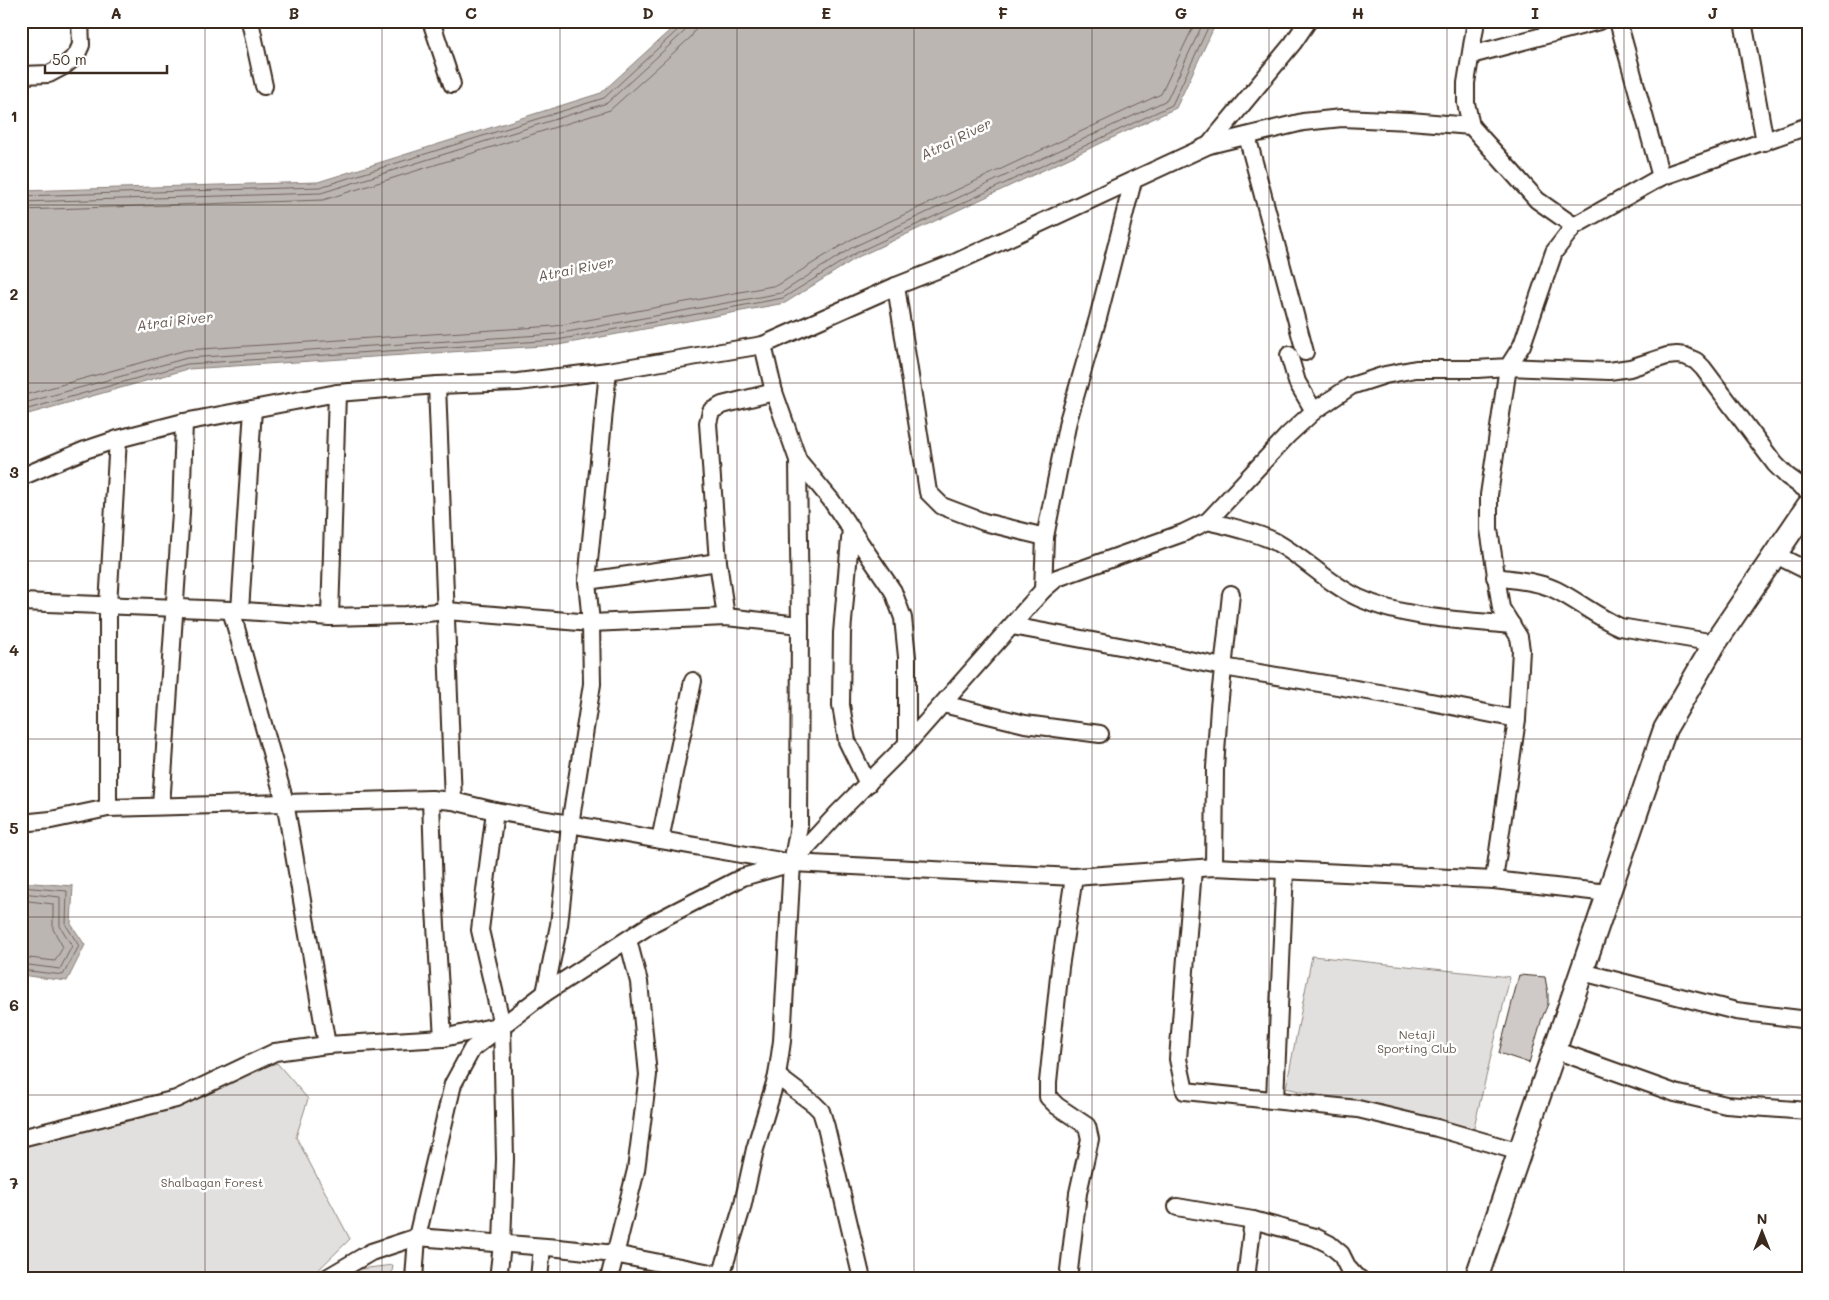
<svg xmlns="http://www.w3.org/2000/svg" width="1829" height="1300" viewBox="0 0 1829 1300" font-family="Mali,sans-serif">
<rect width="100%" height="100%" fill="#fff"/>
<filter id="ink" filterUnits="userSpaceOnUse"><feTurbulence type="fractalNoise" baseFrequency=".02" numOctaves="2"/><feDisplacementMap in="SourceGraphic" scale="10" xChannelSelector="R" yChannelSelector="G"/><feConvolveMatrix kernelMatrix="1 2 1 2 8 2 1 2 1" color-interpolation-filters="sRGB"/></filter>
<g filter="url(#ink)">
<!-- green -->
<g fill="#e2e0de" stroke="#8e857e">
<path d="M 1312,956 L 1510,977 L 1473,1131 L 1286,1088 Z"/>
<path d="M 277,1063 L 308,1099 L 296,1137 L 350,1239 L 309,1279 L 21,1279 L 21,1145 Z"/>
<path d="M 393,1265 L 391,1279 L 342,1279 L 351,1270 Z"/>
</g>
<!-- water -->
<g fill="#bcb6b3" stroke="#887e77">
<path d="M 680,21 L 1217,21 L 1176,108 L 858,257 L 785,303 L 558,345 L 188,369 L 21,416 L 21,191 L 318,182 L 601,93 Z"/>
<path d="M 21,882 L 73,886 L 71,924 L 85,945 L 67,981 L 21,975 Z"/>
</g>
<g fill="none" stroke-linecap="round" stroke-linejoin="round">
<!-- shore -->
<g stroke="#6f625a" stroke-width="1">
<path d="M 21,196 L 320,187 L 604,98 L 681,27 L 683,21"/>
<path d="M 21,202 L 321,193 L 607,103 L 685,31 L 689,21"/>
<path d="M 21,210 L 323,200 L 610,110 L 691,37 L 695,30 L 697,21"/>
<path d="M 21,396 L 186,350 L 555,326 L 778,285 L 850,240 L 1161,94 L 1196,21"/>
<path d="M 21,404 L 187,358 L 556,334 L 781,293 L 853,247 L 1167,100 L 1204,21"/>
<path d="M 21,411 L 187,364 L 557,340 L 783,298 L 856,253 L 1172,105 L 1211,21"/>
<path d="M 21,887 L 67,891 L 66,925 L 79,946 L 63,975 L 21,970"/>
<path d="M 21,893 L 60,897 L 60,926 L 72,946 L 60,969 L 21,964"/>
<path d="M 21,900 L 53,904 L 53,929 L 63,947 L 55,961 L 21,957"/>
</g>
</g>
<!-- building -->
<path fill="#cfcac7" stroke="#3b2a1e" d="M 1519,975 L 1545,977 L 1548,994 L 1548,1004 L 1542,1018 L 1529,1063 L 1499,1053 Z"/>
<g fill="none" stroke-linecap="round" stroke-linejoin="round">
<defs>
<g id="street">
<path d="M 250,21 L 264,86"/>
<path d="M 431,21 L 452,84"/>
<path d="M 1476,21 L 1466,83 L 1466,103 L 1471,126 L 1537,200 L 1574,226"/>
<path d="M 1618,21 L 1661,177"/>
<path d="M 1743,21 L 1765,142"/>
<path d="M 1471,55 L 1599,21"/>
<path d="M 21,75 L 49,74 L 64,66 L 76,56 L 81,45 L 80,21"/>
<path d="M 1247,136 L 1305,352"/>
<path d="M 1209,145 L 1303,122 L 1342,118 L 1410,121 L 1471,126"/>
<path d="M 896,286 L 928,492 L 942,506 L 984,522 L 1045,537"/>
<path d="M 763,345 L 774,392 L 798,460 L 831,500 L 893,591 L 903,618 L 907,657 L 907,744"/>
<path d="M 1289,355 L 1297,382 L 1314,411"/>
<path d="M 437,385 L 453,801"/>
<path d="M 21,477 L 85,450 L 118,439 L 184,422 L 337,393 L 437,385 L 518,382 L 608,371 L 763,345 L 896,286 L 952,264 L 1209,145 L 1293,43 L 1308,21"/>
<path d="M 1208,521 C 1230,527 1253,531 1274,541 C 1304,557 1328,584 1359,598 C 1405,619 1462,620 1512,625"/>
<path d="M 851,528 L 842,633 L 841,705 L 847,741 L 868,784"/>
<path d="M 1774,554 L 1808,571"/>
<path d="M 1495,577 C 1515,580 1538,581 1556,590 C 1578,601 1597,617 1620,627 L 1715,643"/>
<path d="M 587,581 L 718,562"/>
<path d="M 1043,590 L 1045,537 L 1068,421 L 1098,318 L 1133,181"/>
<path d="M 21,602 L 231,610 L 330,617 L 406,615 L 447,611 L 591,623 L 726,617 L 800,625"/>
<path d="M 231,610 L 285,802 L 327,1045"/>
<path d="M 240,611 L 253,409"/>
<path d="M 330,617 L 337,393"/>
<path d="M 726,617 L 718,562 L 708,423 L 711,411 L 722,405 L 774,392"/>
<path d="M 1012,626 L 1141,650 L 1223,667 L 1416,699 L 1517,719"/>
<path d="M 943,704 L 1025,724 L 1100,734"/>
<path d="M 431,799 L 434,893 L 443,1038"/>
<path d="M 161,806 L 181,513 L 184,422"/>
<path d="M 108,808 L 108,605 L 118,439"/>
<path d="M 495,811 L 480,930 L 502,1025 L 505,1159 L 502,1244 L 498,1279"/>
<path d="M 21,823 L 51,820 L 108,808 L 431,799 L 453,801 L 495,811 L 792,863 L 1074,877 L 1214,867 L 1494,880 L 1608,893"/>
<path d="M 660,840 L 693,681"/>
<path d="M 1214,867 L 1215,768 L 1219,707 L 1231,594"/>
<path d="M 1193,869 L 1178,1059 L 1185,1091 L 1358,1109 L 1437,1128 L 1520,1152"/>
<path d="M 1494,880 L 1517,719 L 1521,650 L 1519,637 L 1501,608 L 1489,529 L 1489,495 L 1508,367 L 1609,371 L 1630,368 L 1667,356 L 1677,355 L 1685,356 L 1696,361 L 1703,368 L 1775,464 L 1787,476 L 1808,491"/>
<path d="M 1582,972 L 1736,1011 L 1808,1020"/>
<path d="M 545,993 L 559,925 L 570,825 L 592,684 L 591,623 L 587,581 L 608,371"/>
<path d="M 1555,1050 L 1675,1093 L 1726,1105 L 1808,1111"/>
<path d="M 777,1076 L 814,1104 L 821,1111 L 826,1127 L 862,1279"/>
<path d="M 1275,1100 L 1285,870"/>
<path d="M 21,1138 L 176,1099 L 275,1052 L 327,1045 L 443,1038 L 497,1026"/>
<path d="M 1177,1207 L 1253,1220 L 1315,1237 L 1329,1244 L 1341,1254 L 1348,1268 L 1356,1277 L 1360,1279"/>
<path d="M 325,1279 L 371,1252 L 417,1237 L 559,1248 L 614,1254 L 721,1275"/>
<path d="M 414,1279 L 417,1237 L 453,1084 L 472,1049 L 545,993 L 653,923 L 743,877 L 792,863 L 838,813 L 907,744 L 1043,590 L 1057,578 L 1183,533 L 1208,521 L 1288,435 L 1314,411 L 1351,386 L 1385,375 L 1416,369 L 1477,369 L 1508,367 L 1522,345 L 1554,252 L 1574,226 L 1661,177 L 1808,126"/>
<path d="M 539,1279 L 542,1247"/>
<path d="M 609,1279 L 636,1170 L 648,1075 L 639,982 L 628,940"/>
<path d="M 720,1279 L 742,1208 L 755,1149 L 777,1076 L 782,1041 L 792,863 L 799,826 L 800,625 L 798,460"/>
<path d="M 1068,1279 L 1078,1193 L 1090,1139 L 1087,1126 L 1057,1106 L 1048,1097 L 1048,1082 L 1060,967 L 1074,877"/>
<path d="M 1246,1279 L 1253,1220"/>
</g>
<path id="secondary" d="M 1476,1279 L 1665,729 L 1715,643 L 1808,506"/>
</defs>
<!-- street casing -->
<use href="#street" stroke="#3b2a1e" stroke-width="20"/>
<!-- secondary casing -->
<use href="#secondary" stroke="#3b2a1e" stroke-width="26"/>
<!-- street -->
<use href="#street" stroke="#fff" stroke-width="16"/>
<!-- secondary -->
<use href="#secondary" stroke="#fff" stroke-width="22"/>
</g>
</g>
<!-- grid -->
<path fill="none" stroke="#3b2a1e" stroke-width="1" stroke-opacity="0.55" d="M 205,21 L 205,1279M 382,21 L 382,1279M 560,21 L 560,1279M 737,21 L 737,1279M 914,21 L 914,1279M 1092,21 L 1092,1279M 1269,21 L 1269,1279M 1447,21 L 1447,1279M 1624,21 L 1624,1279M 21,205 L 1808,205M 21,383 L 1808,383M 21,561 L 1808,561M 21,739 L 1808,739M 21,917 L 1808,917M 21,1095 L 1808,1095"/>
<g text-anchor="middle" stroke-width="5" stroke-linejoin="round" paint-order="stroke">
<!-- park labels -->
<g font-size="12" fill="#65584e" stroke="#fff">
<text x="1417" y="1039">Netaji<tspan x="1417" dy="14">Sporting Club</tspan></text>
<text x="212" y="1187">Shalbagan Forest</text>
</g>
<!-- water labels -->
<g font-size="14" font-style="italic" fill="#685b52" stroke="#fff">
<text transform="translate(956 139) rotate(-26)" y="5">Atrai River</text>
<text transform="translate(576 269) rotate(-11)" y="5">Atrai River</text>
<text transform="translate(175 321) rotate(-7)" y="5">Atrai River</text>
</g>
</g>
<!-- margin -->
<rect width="1829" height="1300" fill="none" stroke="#fff" stroke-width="55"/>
<!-- north arrow -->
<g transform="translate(1762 1232)" stroke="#ffffff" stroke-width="4" paint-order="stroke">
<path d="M0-4L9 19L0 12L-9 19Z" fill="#3b2a1e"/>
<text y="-8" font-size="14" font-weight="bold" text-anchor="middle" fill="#3b2a1e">N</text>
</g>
<!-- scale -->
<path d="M45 65v8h122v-8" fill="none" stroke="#3b2a1e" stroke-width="2.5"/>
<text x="52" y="65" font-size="15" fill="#3b2a1e" stroke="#ffffff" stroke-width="4" paint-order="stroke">50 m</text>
<rect x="28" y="28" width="1774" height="1244" fill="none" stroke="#3b2a1e" stroke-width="2"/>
<g font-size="16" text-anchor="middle" font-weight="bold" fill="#3b2a1e">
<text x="116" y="19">A</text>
<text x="294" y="19">B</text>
<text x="471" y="19">C</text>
<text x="648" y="19">D</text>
<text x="826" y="19">E</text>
<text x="1003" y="19">F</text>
<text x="1181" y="19">G</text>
<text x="1358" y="19">H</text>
<text x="1535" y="19">I</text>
<text x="1713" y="19">J</text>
<text x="14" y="122">1</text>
<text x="14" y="300">2</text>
<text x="14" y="478">3</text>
<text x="14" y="656">4</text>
<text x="14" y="834">5</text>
<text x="14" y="1011">6</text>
<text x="14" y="1189">7</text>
</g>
</svg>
